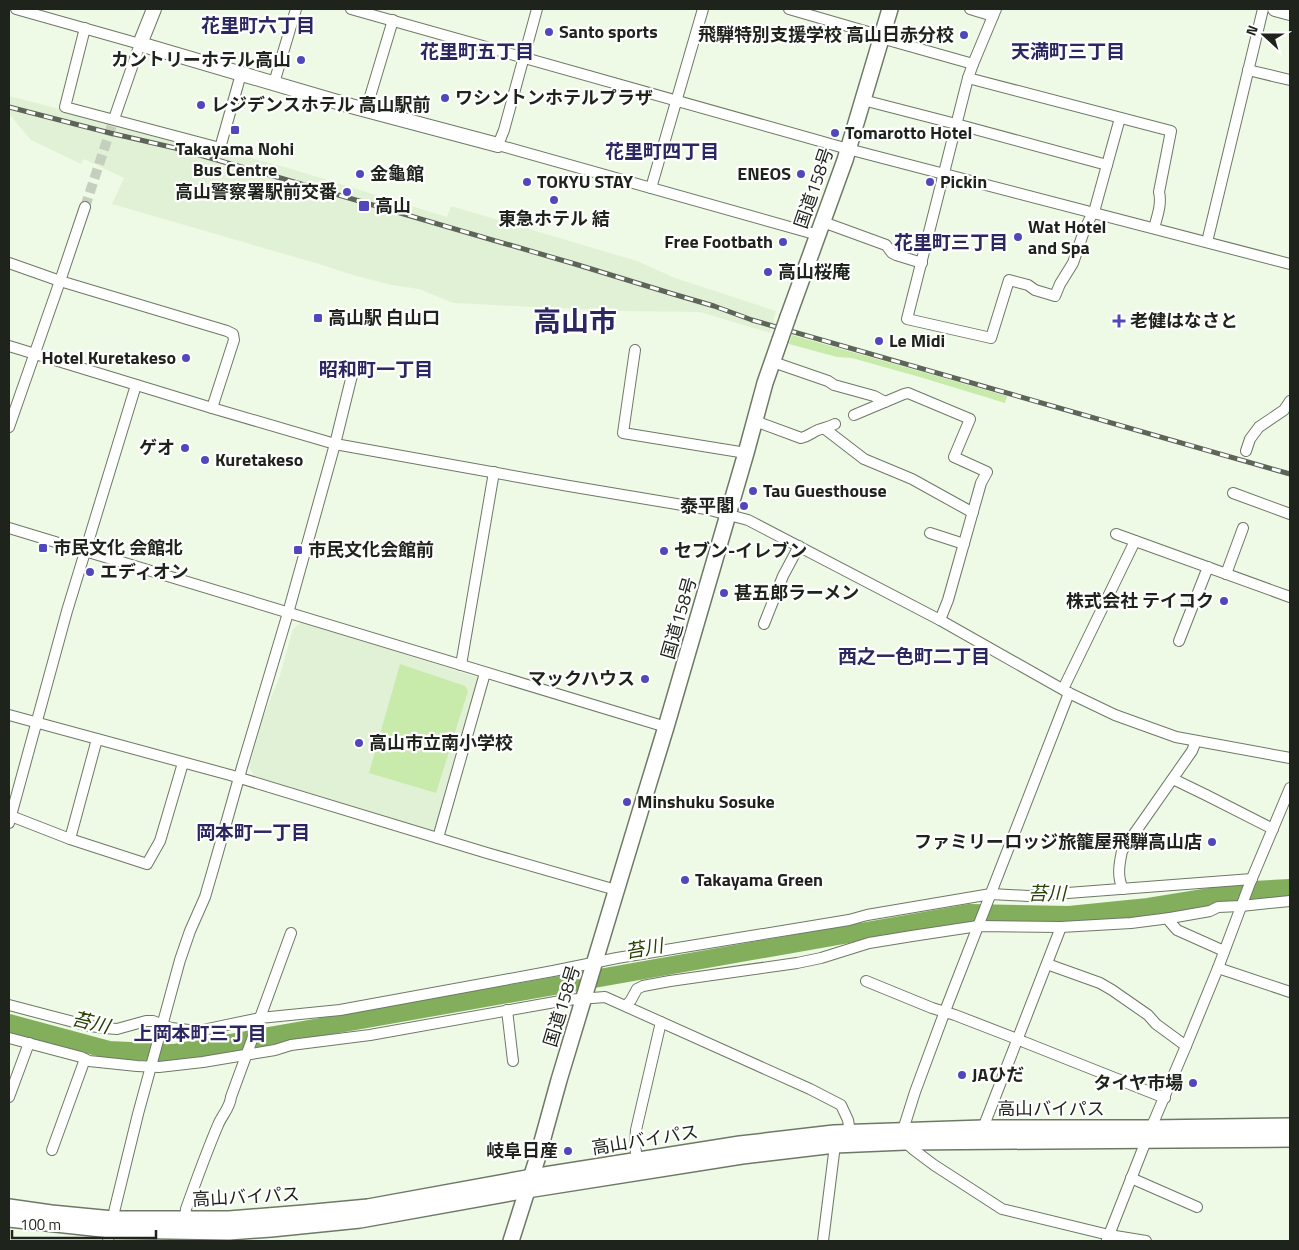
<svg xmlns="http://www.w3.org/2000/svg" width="1299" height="1250" viewBox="0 0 1299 1250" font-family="'Titillium Web','Noto Sans JP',sans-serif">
<rect width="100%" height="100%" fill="#eefae5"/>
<!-- built -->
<g fill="#e1f1d5">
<path d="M 9,96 L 285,167 L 447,217 L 451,206 L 637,261 L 675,278 L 776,311 L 770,333 L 700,312 L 619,311 L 453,303 L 419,289 L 392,285 L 356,276 L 319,264 L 112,204 L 124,178 L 84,159 L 81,164 L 31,140 L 9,114 Z"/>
<path d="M 302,622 L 479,678 L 437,829 L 433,831 L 254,776 L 249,767 L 263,718 L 280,675 L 293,629 Z"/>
</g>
<!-- green -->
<g fill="#c8ebac">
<path d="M 792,335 L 1007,396 L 1005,403 L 923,378 L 852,358 L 837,357 L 789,344 Z"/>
<path d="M 400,664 L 465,686 L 468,691 L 436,793 L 369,773 Z"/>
</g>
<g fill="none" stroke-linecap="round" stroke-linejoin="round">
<!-- river -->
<path stroke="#83af5c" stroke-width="18" d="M 9,1023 L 109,1050 L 173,1053 L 940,918 L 970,913 L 1069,915 L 1148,907 L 1253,890 L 1290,888"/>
<!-- minor-tunnel -->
<path stroke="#c4cfbd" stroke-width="10" stroke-dasharray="10 5" stroke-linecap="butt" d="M 85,207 L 115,116"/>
<defs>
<g id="minor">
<path d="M 16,9 L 140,44 L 115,116"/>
<path d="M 351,9 L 848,149 L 1290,264"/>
<path d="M 537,9 L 504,130 L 498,145 L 818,235"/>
<path d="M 789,9 L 882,36"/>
<path d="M 970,9 L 993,16"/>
<path d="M 996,9 L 973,64 L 968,78 L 907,319 L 991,338 L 1009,280 L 1028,285 L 1035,290 L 1055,296 L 1060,284 L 1073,263 L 1084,231 L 1093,212"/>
<path d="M 85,28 L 65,107 L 220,148 L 241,74"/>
<path d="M 881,38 L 973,64"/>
<path d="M 1248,70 L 1290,80"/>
<path d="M 968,78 L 1171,131 L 1159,192 C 1162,204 1157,217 1154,228"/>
<path d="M 274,83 L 296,9"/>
<path d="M 863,100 L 956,124 L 1107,165"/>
<path d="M 366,110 L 393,20"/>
<path d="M 651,188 L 703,9"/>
<path d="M 1094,212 L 1120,118"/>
<path d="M 823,222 L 886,245 L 892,253 L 896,255 L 922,263"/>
<path d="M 1207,242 L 1263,9"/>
<path d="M 9,263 L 60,281 L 227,331 L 233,334 L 234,340 L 212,408"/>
<path d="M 9,346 L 212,408 L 335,444 L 569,486 L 706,509 L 748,520 L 940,620 L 1069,693 L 1115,715 L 1176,737 L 1290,758"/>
<path d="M 635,350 L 623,433 L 746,453"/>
<path d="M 773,362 L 828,381 L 834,385 L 874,396 L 885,402"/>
<path d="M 854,415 L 904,394 L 908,393 L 970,419 L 954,457 L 987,472 L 981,483 L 948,600 L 940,620"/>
<path d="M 755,421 L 801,438 C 809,436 811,433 818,430 C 823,428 829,427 835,424"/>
<path d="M 9,427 L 60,281 L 85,207"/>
<path d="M 825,429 L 864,459 L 912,479 L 968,510 L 973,512"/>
<path d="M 1246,451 L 1250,439 L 1259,427 L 1284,410 L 1290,401"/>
<path d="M 1233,493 L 1290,514"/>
<path d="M 9,528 L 666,727"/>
<path d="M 930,533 L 964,544"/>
<path d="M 1116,534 L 1290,597"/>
<path d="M 1226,574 L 1243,528"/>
<path d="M 764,624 L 783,576 L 799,546"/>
<path d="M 1179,641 L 1208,567"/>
<path d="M 461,665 L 494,472"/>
<path d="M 1063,689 L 1135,541"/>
<path d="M 1069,693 L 945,1011 L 915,1092 L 903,1130 L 905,1142 L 914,1150 L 934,1165 L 1002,1209 L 1109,1235 L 1146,1241"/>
<path d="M 9,715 L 230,775 L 487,853 L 616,890"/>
<path d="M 1173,779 L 1206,795 L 1273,829"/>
<path d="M 9,814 L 16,818 L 70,839 L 147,864 L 160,841 L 183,763"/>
<path d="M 9,823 L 67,611 L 136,385"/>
<path d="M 438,838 L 485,673"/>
<path d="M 70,839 L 97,739"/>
<path d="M 1123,889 C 1117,877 1119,865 1122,851 L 1192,751 L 1196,741"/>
<path d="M 1170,918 L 1170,922 L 1177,930 L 1224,951"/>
<path d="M 1047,964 L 1100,983 L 1112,990 L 1148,1015 L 1156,1024 L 1186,1046"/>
<path d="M 1218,968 L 1290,992"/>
<path d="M 866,981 L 932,1008 L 955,1015 L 1017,1039 L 1024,1042 L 1165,1098"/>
<path d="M 9,1005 L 85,1025 L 104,1028 L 117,1029 L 146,1021 L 153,1021 L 171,1028 L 198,1031 L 260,1018 L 340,1010 L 553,971 L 617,958 L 849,920 L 867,915 L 991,894 L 1028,896 L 1252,879"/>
<path d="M 626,1006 L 631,1000 L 637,989 L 643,986 L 670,981 L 797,963 L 821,958 L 869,943 L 912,936 L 978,926 L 1061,927 L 1131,923 L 1170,918 L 1210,911 L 1218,907 L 1241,906 L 1290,901"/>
<path d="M 507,1010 L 513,1061"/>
<path d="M 9,1038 L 81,1057 L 89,1061 L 137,1066 L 159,1067 L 203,1062 L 275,1050 L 291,1045 L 370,1035 L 566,1000 L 605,997 L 810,1089 L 841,1105 L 848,1120 L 850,1132"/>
<path d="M 9,1097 L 29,1043"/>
<path d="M 983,1128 L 1061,927"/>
<path d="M 52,1150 L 85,1059"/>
<path d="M 637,1160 L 635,1145 L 636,1130 L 661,1022"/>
<path d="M 1131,1178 L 1197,1207"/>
<path d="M 185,1219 L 186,1209 C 196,1181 206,1153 218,1125 C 222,1115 230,1108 231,1097 L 291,933"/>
<path d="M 1107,1240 L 1151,1128 L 1186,1046 L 1218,968 L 1250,883 L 1290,788"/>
<path d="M 108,1241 L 115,1208 L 138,1114 L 180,960 L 190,931 L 205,897 L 214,866 L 242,767 L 288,613 L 335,444 L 354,367"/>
<path d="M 823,1241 L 835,1145"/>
</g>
<g id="major">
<path d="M 154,9 L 140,44 L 351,106 L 498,145"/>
<path d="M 1275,9 L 1290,13"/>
</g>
<g id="highway">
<path d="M 788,317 L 845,160 L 890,9"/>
<path d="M 9,1207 L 51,1213 L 113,1219 L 229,1219 L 304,1213 L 368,1207 L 532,1177 L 740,1144 L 834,1133 L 983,1128 L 1151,1128 L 1290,1126"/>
<path d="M 9,1219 L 111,1230 L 229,1232 L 271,1229 L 360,1220 L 527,1190 L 742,1156 L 835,1145 L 905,1142 L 1290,1139"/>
<path d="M 511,1241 L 538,1156 L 559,1080 L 640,812 L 666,727 L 746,453 L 765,383 L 780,340"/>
</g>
</defs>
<!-- minor casing -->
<use href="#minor" stroke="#6e7866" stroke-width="12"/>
<!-- major casing -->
<use href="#major" stroke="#6e7866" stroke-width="16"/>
<!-- highway casing -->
<use href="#highway" stroke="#6e7866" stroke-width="18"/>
<!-- minor -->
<use href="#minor" stroke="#fff" stroke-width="10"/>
<!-- major -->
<use href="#major" stroke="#fff" stroke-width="14"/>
<!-- highway -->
<use href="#highway" stroke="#fff" stroke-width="15"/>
<defs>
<path id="rail" d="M 9,107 L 110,133 L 175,148 L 277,177 L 575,264 L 673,294 L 714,306 L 752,320 L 1290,474"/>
</defs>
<!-- rail casing -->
<use href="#rail" stroke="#5d6458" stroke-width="5"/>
<!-- rail -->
<use href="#rail" stroke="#fff" stroke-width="3" stroke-dasharray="9" stroke-linecap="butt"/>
<defs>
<path id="highway-bridge" d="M 780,340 L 788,317"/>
</defs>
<!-- highway-bridge casing -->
<use href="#highway-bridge" stroke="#6e7866" stroke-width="18" stroke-linecap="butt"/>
<!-- highway-bridge -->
<use href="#highway-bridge" stroke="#fff" stroke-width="15"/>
</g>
<!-- markers -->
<g fill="#5246bd" stroke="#fff" stroke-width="2">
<circle cx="549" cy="32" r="5"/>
<circle cx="964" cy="35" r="5"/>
<circle cx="301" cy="60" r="5"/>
<circle cx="445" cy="98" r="5"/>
<circle cx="201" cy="105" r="5"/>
<rect x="230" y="125" width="10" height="10" rx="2.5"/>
<circle cx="835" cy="133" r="5"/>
<circle cx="360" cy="174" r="5"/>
<circle cx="801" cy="174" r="5"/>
<circle cx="527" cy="182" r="5"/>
<circle cx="930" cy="182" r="5"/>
<circle cx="347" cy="192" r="5"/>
<circle cx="554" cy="200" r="5"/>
<rect x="358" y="200" width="12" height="12" rx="2.5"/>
<circle cx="1018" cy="237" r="5"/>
<circle cx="783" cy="242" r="5"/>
<circle cx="768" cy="272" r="5"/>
<rect x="313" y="313" width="10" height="10" rx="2.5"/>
<path d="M1116.5 313.5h5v5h5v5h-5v5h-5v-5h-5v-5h5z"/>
<circle cx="879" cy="341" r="5"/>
<circle cx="186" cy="358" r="5"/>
<circle cx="185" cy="448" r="5"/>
<circle cx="205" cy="460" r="5"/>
<circle cx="753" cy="491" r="5"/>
<circle cx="744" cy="506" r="5"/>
<rect x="38" y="543" width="10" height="10" rx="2.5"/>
<rect x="293" y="545" width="10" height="10" rx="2.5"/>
<circle cx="664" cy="551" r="5"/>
<circle cx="90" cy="572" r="5"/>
<circle cx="724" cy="593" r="5"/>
<circle cx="1224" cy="601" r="5"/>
<circle cx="645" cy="679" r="5"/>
<circle cx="359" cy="743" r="5"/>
<circle cx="627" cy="802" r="5"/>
<circle cx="1212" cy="842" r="5"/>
<circle cx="685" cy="880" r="5"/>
<circle cx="962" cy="1075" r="5"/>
<circle cx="1193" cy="1083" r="5"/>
<circle cx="568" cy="1151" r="5"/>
</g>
<g text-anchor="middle" stroke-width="4.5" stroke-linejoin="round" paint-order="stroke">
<!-- poi labels -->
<g font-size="18" font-weight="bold" fill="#1e231b" stroke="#fff" text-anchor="start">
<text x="559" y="38">Santo sports</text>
<text x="954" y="41" text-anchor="end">飛騨特別支援学校 高山日赤分校</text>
<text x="291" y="66" text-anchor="end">カントリーホテル高山</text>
<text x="455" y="104">ワシントンホテルプラザ</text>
<text x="211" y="111">レジデンスホテル 高山駅前</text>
<text x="845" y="139">Tomarotto Hotel</text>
<text x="235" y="155" text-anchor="middle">Takayama Nohi<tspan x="235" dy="21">Bus Centre</tspan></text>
<text x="370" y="180">金龜館</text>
<text x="791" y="180" text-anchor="end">ENEOS</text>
<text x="537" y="188">TOKYU STAY</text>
<text x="940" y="188">Pickin</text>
<text x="337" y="198" text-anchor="end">高山警察署駅前交番</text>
<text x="375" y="212">高山</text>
<text x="554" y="225" text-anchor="middle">東急ホテル 結</text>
<text x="1028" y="233">Wat Hotel<tspan x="1028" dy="21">and Spa</tspan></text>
<text x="773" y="248" text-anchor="end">Free Footbath</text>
<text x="778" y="278">高山桜庵</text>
<text x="328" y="324">高山駅 白山口</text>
<text x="1130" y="327">老健はなさと</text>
<text x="889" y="347">Le Midi</text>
<text x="176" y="364" text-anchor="end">Hotel Kuretakeso</text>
<text x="175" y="454" text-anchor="end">ゲオ</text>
<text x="215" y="466">Kuretakeso</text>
<text x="763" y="497">Tau Guesthouse</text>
<text x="734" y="512" text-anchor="end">泰平閣</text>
<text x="53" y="554">市民文化 会館北</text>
<text x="308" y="556">市民文化会館前</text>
<text x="674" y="557">セブン-イレブン</text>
<text x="100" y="578">エディオン</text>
<text x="734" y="599">甚五郎ラーメン</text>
<text x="1214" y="607" text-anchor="end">株式会社 テイコク</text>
<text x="635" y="685" text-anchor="end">マックハウス</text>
<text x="369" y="749">高山市立南小学校</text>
<text x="637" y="808">Minshuku Sosuke</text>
<text x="1202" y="848" text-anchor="end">ファミリーロッジ旅籠屋飛騨高山店</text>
<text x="695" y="886">Takayama Green</text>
<text x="972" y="1081">JAひだ</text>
<text x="1183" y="1089" text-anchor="end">タイヤ市場</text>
<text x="558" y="1157" text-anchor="end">岐阜日産</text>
</g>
<!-- street labels -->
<g font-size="18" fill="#1e231b" stroke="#fff">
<text transform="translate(814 188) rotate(-71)" y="6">国道158号</text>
<text transform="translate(679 618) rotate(-74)" y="6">国道158号</text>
<text transform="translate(562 1006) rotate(-73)" y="6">国道158号</text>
<text x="1051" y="1115">高山バイパス</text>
<text transform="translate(645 1140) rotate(-9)" y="6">高山バイパス</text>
<text transform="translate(246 1197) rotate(-3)" y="6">高山バイパス</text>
</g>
<!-- neighbourhood labels -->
<g font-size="19" font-weight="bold" fill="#2b2761" stroke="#fff">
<text x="258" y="32">花里町六丁目</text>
<text x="477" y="58">花里町五丁目</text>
<text x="1068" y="58">天満町三丁目</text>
<text x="662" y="158">花里町四丁目</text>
<text x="951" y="249">花里町三丁目</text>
<text x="376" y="376">昭和町一丁目</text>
<text x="914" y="663">西之一色町二丁目</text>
<text x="253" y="839">岡本町一丁目</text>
<text x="200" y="1040">上岡本町三丁目</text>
</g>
<!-- water labels -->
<g font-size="19" font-style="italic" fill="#274204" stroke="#fff">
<text x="1047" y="900">苔川</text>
<text transform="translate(644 948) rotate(-10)" y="7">苔川</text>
<text transform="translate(91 1022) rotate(14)" y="7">苔川</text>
</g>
<!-- town labels -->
<g font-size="28" font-weight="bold" fill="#2b2761" stroke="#fff">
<text x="575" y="331">高山市</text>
</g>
</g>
<!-- border -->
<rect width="1299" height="1250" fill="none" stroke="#1e231b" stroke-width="20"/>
<!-- north arrow -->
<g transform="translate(1264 35) rotate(291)" stroke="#ffffff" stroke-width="4" paint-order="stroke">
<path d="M0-4L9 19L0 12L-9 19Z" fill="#1e231b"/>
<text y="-8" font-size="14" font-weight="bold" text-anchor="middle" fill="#1e231b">N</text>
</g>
<!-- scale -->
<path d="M12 1230v8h144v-8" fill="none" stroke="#1e231b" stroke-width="2.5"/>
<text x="20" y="1230" font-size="15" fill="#1e231b" stroke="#ffffff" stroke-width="4" paint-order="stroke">100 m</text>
</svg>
